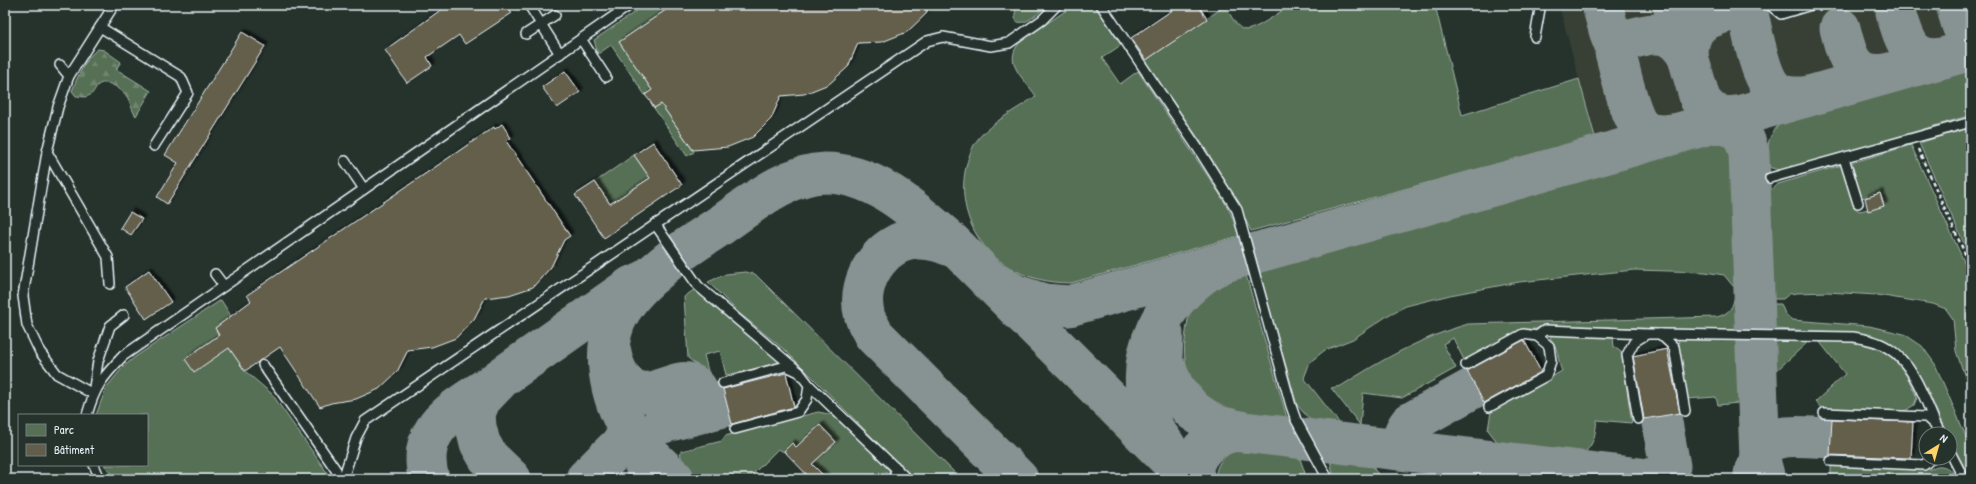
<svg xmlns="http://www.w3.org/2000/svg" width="1976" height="484" viewBox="0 0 1976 484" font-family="'Patrick Hand',sans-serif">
<defs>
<pattern id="forest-firs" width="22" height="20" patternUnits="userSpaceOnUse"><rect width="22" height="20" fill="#577055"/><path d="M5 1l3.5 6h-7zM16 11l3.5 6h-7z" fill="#6f856e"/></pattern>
<filter id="shadow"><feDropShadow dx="3.5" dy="-3.5" stdDeviation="1" flood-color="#0009"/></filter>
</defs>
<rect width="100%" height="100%" fill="#26332d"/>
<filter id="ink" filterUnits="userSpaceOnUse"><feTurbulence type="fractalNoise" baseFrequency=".025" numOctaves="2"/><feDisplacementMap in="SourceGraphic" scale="8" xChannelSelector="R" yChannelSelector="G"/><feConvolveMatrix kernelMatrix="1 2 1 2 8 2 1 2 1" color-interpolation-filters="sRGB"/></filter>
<g filter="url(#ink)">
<!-- built -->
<path fill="#384036" d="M 1559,5 L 1971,5 L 1971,30 L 1595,137 Z"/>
<!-- green -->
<g fill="#577055" stroke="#a0b0a6">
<path d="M 645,5 L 673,5 L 619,42 L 652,90 L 645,95 L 611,45 L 598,54 L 594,40 Z"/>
<path d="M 1017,5 L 1046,5 C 1036,19 1007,36 1017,5 Z"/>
<path d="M 1074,5 L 1095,5 L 1121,45 L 1102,58 L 1120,84 L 1138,71 L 1223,199 L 1231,214 L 1239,236 L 1071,283 C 1049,283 1026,278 1007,266 C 966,240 952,188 974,145 C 985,125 1018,109 1036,96 C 1024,78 1002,63 1020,42 Z"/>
<path d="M 1283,5 L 1435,5 L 1462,115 L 1579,79 L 1595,137 L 1251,231 L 1232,192 L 1205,148 L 1145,61 L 1225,6 C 1229,12 1235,25 1242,29 C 1251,34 1276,14 1285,9 Z"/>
<path d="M 1971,69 L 1971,115 L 1783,171 L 1768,167 C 1768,144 1765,138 1783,121 Z"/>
<path d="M 661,104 L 694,152 L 687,156 L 654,108 Z"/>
<path d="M 1971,127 L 1971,259 L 1919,143 Z"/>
<path d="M 1714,142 L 1727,146 L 1733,154 L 1737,285 L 1733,286 L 1724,275 L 1705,272 L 1634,270 L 1519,282 L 1450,295 L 1406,306 L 1390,314 L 1353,339 L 1325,350 L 1310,362 L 1304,378 L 1341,425 L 1311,421 L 1297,405 L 1259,271 Z"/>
<path d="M 1911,145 L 1971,277 L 1971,394 L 1956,351 L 1953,319 L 1946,309 L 1933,304 L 1877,295 L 1827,292 L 1797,293 L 1789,294 L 1783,299 L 1772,299 L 1769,191 L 1778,184 L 1842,165 L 1854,207 L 1859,211 L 1884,206 L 1880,194 L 1861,198 L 1851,163 Z"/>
<path d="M 634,155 L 650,178 L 610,204 L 595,182 Z"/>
<path d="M 745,272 L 755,274 L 961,479 L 914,479 L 786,351 L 739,313 L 708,282 L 726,274 Z"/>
<path d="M 1246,275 L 1287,418 C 1247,414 1190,411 1185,359 C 1183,344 1187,327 1189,313 C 1202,294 1225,282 1246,275 Z"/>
<path d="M 695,289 L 782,363 L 726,375 L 720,351 L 704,355 L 709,375 L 688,358 L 684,297 Z"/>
<path d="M 1738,293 L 1739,331 L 1545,325 L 1535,329 L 1520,330 L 1464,360 L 1453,338 L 1443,344 L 1456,368 L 1402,398 L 1363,393 L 1360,425 L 1331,388 L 1341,386 C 1381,360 1422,337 1468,324 L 1717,317 C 1730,313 1733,308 1735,294 Z"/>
<path d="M 221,300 L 231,316 L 215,328 L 245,371 L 272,394 L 326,471 L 329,479 L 117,479 L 104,465 L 147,465 L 147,415 L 96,415 L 106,388 L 123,367 L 135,357 Z"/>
<path d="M 1772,304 L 1781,304 L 1785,314 L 1792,320 L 1869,326 L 1904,334 L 1922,346 L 1935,364 L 1971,448 L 1971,479 L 1950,441 L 1950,434 L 1947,434 C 1936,411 1922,373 1905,355 C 1893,343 1876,337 1859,333 L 1773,329 Z"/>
<path d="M 1552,335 L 1613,337 L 1614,347 L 1621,352 L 1632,423 L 1597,420 C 1595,433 1595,443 1585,452 L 1498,443 L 1488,430 L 1491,411 L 1562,371 C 1557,360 1559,347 1550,338 Z"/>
<path d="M 1678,337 L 1737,338 L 1740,340 L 1741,400 L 1738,403 L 1718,405 L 1716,397 L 1686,399 Z"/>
<path d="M 1779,340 L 1810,340 L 1775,372 L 1774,342 Z"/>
<path d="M 1819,341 C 1872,342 1896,345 1917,398 L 1914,405 L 1905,411 L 1823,409 L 1815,402 L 1845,374 Z"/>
<path d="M 818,412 L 834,415 L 890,471 L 856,479 L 827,479 L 821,473 L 815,479 L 808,479 L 804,474 L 804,471 L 836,442 L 820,425 L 788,454 L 778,449 L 748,479 L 700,479 C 693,472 678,462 681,451 L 722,441 L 725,436 Z"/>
<path d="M 1242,449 L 1299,456 L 1305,473 L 1299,479 L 1276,479 L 1271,475 L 1267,479 L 1216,479 C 1214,463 1228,451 1242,449 Z"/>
<path d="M 1330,460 L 1370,464 L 1382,479 L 1337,479 L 1333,474 Z"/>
<path d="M 1831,466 L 1931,469 C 1942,461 1952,470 1959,479 L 1831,479 Z"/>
</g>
<!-- forest -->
<path fill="url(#forest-firs)" stroke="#a0b0a6" d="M 98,49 L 104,50 L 121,62 L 116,69 L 151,91 L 136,116 C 130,108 131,99 123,92 C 117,87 106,79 98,85 C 94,89 94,94 88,96 C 84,98 80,96 76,96 L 72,91 C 77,78 86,56 98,49 Z"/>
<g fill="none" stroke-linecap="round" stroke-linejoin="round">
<!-- taxiway -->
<g stroke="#879292" stroke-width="41">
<path d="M 1602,5 L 1611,37"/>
<path d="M 1673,5 L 1700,99 C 1709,113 1719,118 1735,116"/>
<path d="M 1956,5 L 1962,25 L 1971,36"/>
<path d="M 1896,12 C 1904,38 1909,63 1942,58"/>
<path d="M 1748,14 C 1753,33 1760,81 1777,92 C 1785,98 1795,97 1804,97"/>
<path d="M 1840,28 C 1847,56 1851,78 1885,74"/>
<path d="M 1621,42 C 1650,33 1670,25 1688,57"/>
<path d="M 1615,52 C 1620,69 1629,114 1640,126 C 1648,135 1660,136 1672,134"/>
<path d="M 1688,57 C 1688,20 1707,18 1738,9"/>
<path d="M 1711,123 C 1736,123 1743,130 1749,153 L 1760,460 L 1765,479"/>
<path d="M 958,249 C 944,243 932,238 916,239 C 882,241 856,281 864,313 C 865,321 871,328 874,335 L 1018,479"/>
<path d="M 988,279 L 1016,295 L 1044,304 L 1069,306 L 1971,50"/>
<path d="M 1163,334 L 1162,360 L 1174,388 L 1192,410 L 1214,425 L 1244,432"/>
<path d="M 611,352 C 614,371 626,395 650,392 C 660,390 670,385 680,383 C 696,380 702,393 701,406 L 696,412 L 663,423 L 727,406"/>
<path d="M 1166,447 C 1162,441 1157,435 1154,429 C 1151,423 1151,415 1149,408 C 1135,350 1163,301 1210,269"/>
<path d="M 1419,452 C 1404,445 1398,438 1410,423 L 1475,387"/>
<path d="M 1754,474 C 1758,466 1760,455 1764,447 C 1774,431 1814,438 1831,438"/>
<path d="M 429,479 C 414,427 458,408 494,383"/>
<path d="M 511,479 L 488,457 L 480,443 L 476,427 L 475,413 L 481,399 L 501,378 L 632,286"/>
<path d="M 586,479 L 619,446 C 635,438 649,448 645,466"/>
<path d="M 674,479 C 663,468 651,458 642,447 C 614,414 599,363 615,322 C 623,303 641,284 657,271 C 676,253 699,240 721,225 C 752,204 786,174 825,173 C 876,173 916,212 952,243 L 1189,479"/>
<path d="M 1195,479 C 1186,459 1211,437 1228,433 C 1233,431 1239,432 1244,432 L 1649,479"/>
<path d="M 1655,479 L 1662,476 L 1670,466 L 1661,417"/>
</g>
</g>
<!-- building -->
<g fill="#635e4c" stroke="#e8f1f8" filter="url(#shadow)">
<path d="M 440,5 L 507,5 L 512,13 L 465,44 L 459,35 L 427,57 L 432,66 L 407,83 L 385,50 L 442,9 Z"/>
<path d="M 673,5 L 929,5 L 926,14 L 907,32 L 882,42 L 858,43 L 848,67 L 829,84 L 804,94 L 781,96 L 771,119 L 753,137 L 728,147 L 693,150 L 661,104 L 654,108 L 650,101 L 645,95 L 652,90 L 619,42 Z"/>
<path d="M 1180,5 L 1198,5 L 1207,19 L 1146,60 L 1131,38 Z"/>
<path d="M 242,32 L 265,46 L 167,204 L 157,197 L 178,163 L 165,155 Z"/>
<path d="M 565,71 L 580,92 L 557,108 L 542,87 Z"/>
<path d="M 502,124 L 511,138 L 506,141 L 570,236 L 564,240 L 551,267 L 533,287 L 509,295 L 485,298 L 474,319 L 456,338 L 432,347 L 408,350 L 397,372 L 379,389 L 356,399 L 331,403 L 320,407 L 280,347 L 245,371 L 229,348 L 194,372 L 185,359 L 219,335 L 215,328 L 251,301 L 247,295 L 494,127 L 495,129 Z"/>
<path d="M 653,142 L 682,185 L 604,238 L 575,195 L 595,182 L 610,204 L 650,178 L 634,155 Z"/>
<path d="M 1880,193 L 1884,206 L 1868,211 L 1865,198 Z"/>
<path d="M 130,212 L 142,219 L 131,235 L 120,228 Z"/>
<path d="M 149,270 L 171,302 L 146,319 L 125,287 Z"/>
<path d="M 1524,340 L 1541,372 L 1484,403 L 1467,371 Z"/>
<path d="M 1667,349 L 1680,413 L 1644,419 L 1633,356 Z"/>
<path d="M 786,373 L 794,407 L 732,424 L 723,389 Z"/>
<path d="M 1832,419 L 1913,422 L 1911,458 L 1830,455 Z"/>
<path d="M 820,425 L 836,442 L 812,464 L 827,479 L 811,479 L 784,451 L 792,443 L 796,447 Z"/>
</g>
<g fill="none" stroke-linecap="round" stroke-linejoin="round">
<defs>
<g id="lane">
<path d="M 529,5 L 560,54"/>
<path d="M 1101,5 L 1199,150 L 1237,210 L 1291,406 L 1296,420 L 1328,479"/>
<path d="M 1770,5 L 1781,14 L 1811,5"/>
<path d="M 100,27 L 181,77 L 188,93 L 154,146"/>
<path d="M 526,34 L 555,15"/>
<path d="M 1535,37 L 1540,9 L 1539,5"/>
<path d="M 581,39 L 606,77"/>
<path d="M 60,65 L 69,76 L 114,5"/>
<path d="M 69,76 L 58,107 L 47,152 L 23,296 L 27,325 L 40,352 L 57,374 L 93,394 L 98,361 L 110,326 L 124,315"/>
<path d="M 47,152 L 108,257 L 110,284"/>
<path d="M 1844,158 L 1858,203"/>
<path d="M 345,161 L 364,189"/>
<path d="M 1770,178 L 1971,122"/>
<path d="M 655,224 L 698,286 L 799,372"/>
<path d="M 215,274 L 224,286"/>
<path d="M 1660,334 L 1853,337 C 1865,339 1878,341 1888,348 C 1914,364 1925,400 1937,427"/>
<path d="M 1537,336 L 1545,330 L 1646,334"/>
<path d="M 263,365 L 336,470 L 338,479"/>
<path d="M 1466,365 L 1523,334 L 1537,336 L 1549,346 L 1551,361 L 1546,376 L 1489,407"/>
<path d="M 723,383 L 786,366 L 799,372 L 809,385 L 807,399 L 798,412 L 735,429"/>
<path d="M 809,385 L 907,479"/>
<path d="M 1824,413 L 1926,417 L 1937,427 L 1941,434"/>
<path d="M 87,415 C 95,386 103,377 123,356 L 630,5"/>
<path d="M 1638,419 L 1627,355 L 1634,342 L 1647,334 L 1660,334 L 1674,347 L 1685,411"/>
<path d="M 1950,452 L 1964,479"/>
<path d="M 1831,461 L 1924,465 L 1932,458"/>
<path d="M 94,465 L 100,479"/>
<path d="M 343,479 L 356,438 L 365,421 L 927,41 L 943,37 L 991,46 L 1009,43 L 1042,20 L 1057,5"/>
<path d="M 893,479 L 897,468"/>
</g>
</defs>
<!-- lane casing -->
<use href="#lane" stroke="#e8f1f8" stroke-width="12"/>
<!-- path -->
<path stroke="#e8f1f8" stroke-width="2.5" stroke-dasharray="4 3" stroke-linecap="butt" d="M 1918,149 L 1971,267"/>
<!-- lane -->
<use href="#lane" stroke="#26332d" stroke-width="9"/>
</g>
</g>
<!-- margin -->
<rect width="1976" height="484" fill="none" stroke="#26332d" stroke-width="20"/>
<rect x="10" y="10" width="1956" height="464" fill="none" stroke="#e8f1f8" stroke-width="1.5" filter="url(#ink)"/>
<!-- legend -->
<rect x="18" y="414" width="130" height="52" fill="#26332d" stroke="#747f7e"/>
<rect x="26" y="424" width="20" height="12" fill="#577055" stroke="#747f7e"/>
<text x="54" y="434" font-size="12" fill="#e8f1f8">Parc</text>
<rect x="26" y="444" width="20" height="12" fill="#635e4c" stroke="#747f7e"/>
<text x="54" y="454" font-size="12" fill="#e8f1f8">Bâtiment</text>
<!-- north arrow -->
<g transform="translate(1938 446) rotate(37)"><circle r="19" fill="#26332d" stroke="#747f7e"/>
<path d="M0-3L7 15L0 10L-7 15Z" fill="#ffd166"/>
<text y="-6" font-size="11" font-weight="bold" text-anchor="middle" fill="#e8f1f8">N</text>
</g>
</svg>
